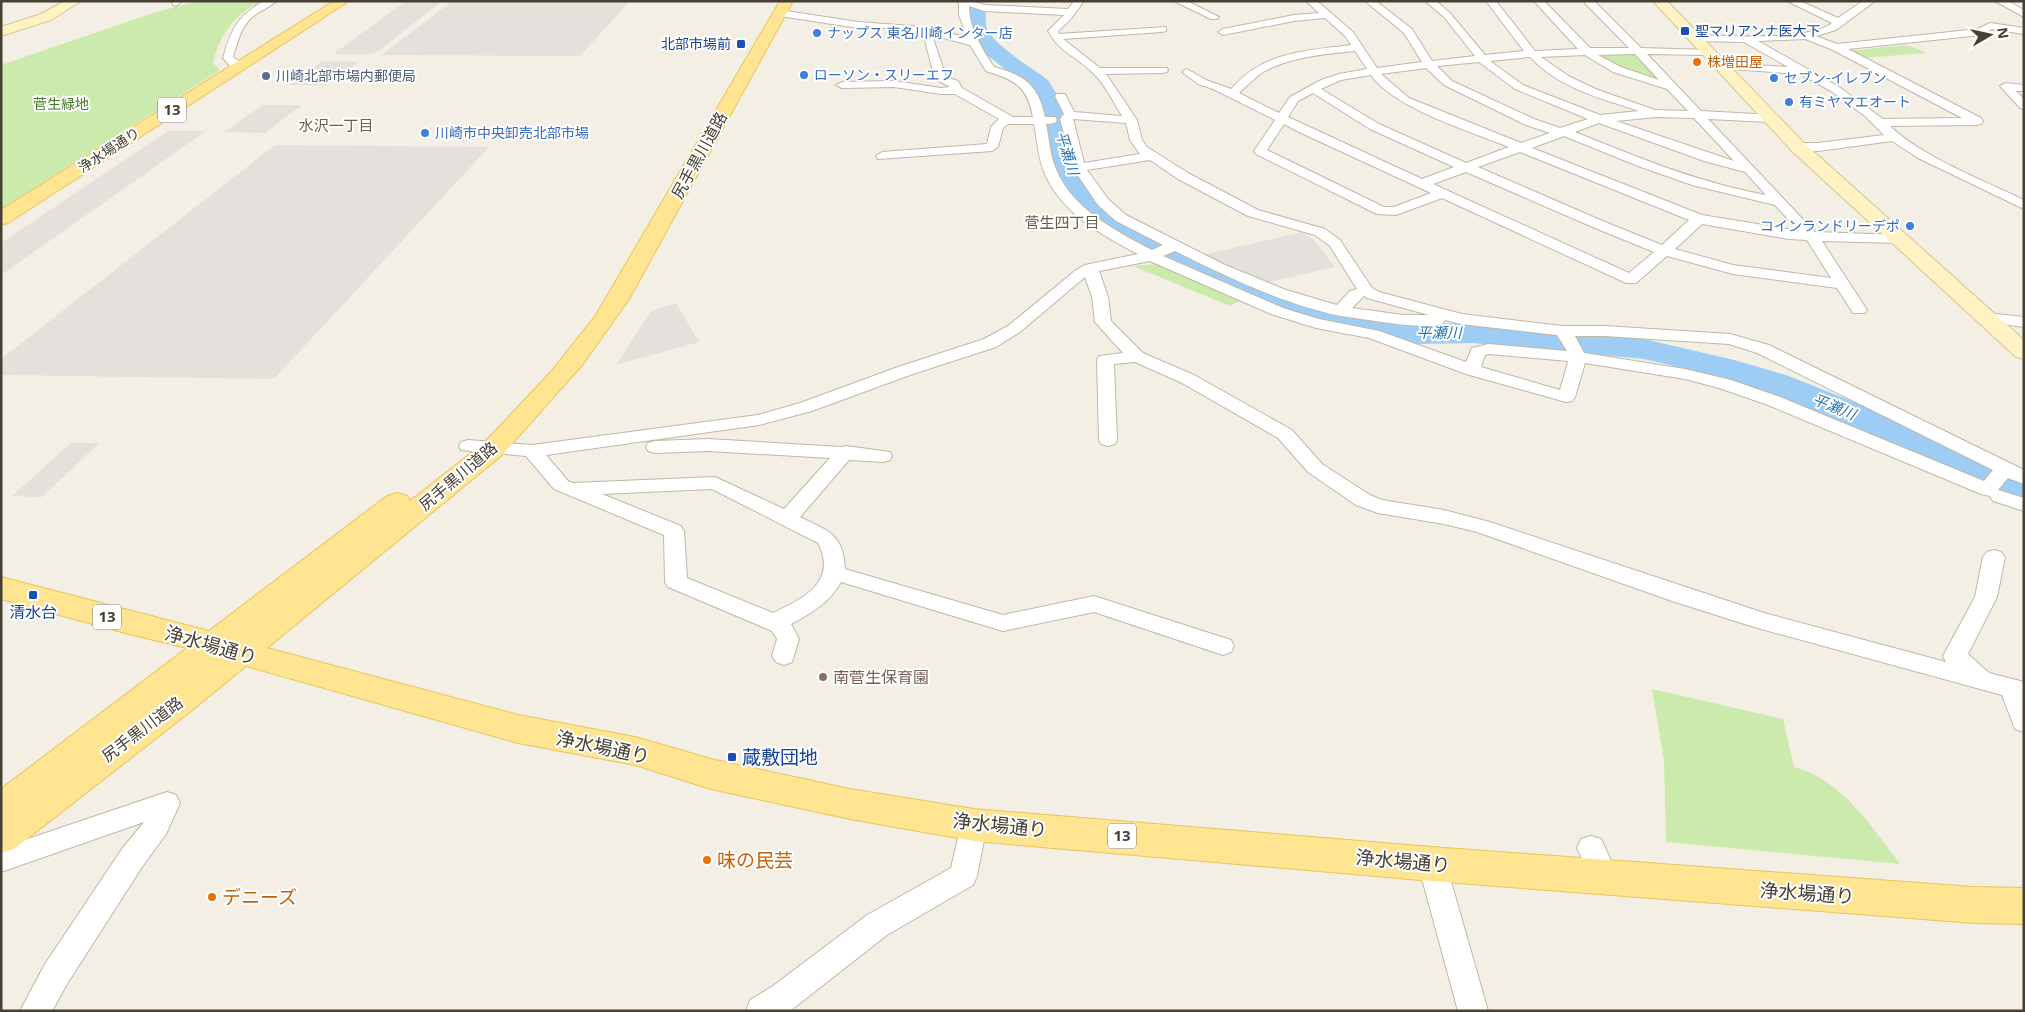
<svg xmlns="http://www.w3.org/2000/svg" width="2025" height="1012" viewBox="0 0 2025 1012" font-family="'Open Sans','Noto Sans JP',sans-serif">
<rect width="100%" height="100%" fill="#f3efe5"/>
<!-- green -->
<g fill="#cbeaab">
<path d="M 198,1 L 262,1 C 236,13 219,35 213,63 L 220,70 L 1,209 L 1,65 L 153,13 Z"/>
<path d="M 1907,45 L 1927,53 L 1862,58 L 1847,51 Z"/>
<path d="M 1632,54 L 1637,56 L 1660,80 L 1655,80 L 1620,69 L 1598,56 Z"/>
<path d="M 1159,264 L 1241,300 L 1230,306 L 1133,266 Z"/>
<path d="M 1652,689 L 1783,719 L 1794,767 C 1842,780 1871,826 1900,864 L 1666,842 L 1664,760 Z"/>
</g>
<!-- parking -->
<g fill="#e4e1dd">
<path d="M 406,1 L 442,1 L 377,52 L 363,55 L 336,54 L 336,52 Z"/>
<path d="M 452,1 L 630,1 L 580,56 L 382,55 Z"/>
<path d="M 323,61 L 359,62 L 327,85 L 289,85 Z"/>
<path d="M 263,105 L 302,105 L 265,133 L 224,132 Z"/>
<path d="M 168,131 L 206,131 L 1,275 L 1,243 Z"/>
<path d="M 275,145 L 489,147 L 274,379 L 1,375 L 1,359 Z"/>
<path d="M 1302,232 L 1314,240 L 1335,267 L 1266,283 L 1203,255 Z"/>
<path d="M 676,303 L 699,342 L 616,365 L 651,311 Z"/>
<path d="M 71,443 L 99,443 L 42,497 L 12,496 Z"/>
</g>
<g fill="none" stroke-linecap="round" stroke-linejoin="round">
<!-- river -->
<path fill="#9dcdf4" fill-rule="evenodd" d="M 976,4 L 983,6 C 988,13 984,21 987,29 C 996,47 1031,67 1048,80 L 1067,111 L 1082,171 L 1100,197 L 1141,229 L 1276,288 L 1338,312 L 1369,319 L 1416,324 L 1473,323 L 1644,339 L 1734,360 L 1786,375 L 1887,415 L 2024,476 L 2024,504 L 2010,500 L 1940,470 L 1861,431 L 1760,391 L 1712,375 L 1644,359 L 1473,343 L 1416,344 L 1369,339 L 1315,326 L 1254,302 L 1155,258 L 1121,241 L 1080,209 L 1056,171 L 1043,111 L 1031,89 L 979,49 L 966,27 L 966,10 L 969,6 Z"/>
<defs>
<g id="street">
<path d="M 172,1 L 182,1 L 176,6 L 173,5 Z"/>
<path d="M 264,1 L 276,1 C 270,7 262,10 255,15 C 241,25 238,41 233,57 L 246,66 L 241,69 L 230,66 L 223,58 C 231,30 237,16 264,1 Z"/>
<path d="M 956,1 L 972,1 L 985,5 L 1068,9 L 1074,1 L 1084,1 L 1070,20 L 1058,31 L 1059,34 L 1166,27 L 1166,31 L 1162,32 L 1063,39 L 1100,68 L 1167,68 L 1168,70 L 1167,72 L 1163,73 L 1106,74 L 1137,120 L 1142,140 L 1147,147 L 1188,173 L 1258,210 L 1325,229 L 1340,240 L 1372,288 L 1379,292 L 1462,314 L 1562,326 L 1605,326 L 1730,334 L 1769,345 L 2024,470 L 2024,484 L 2008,478 L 1998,490 L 2024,498 L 2024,511 L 1993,501 L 1990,496 L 1981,494 L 1768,405 L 1719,388 L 1685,379 L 1585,363 L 1575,397 L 1572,401 L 1566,402 L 1466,374 L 1369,338 L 1316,328 L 1271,314 L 1150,261 L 1099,271 L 1108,297 L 1111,321 L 1143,353 L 1194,375 L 1292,430 L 1322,464 L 1370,495 L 1382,500 L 1444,510 L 1490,522 L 1764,613 L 1946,662 L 1943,656 L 1975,597 L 1983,557 L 1987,552 L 1994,550 L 2001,552 L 2005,557 L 1997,597 L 1968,654 L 1989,673 L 2024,682 L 2024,732 L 2015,729 L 2002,695 L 1754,627 L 1672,601 L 1477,532 L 1444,524 L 1378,513 L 1356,505 L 1308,472 L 1278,438 L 1182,383 L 1135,362 L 1114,364 L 1117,440 L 1115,444 L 1108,446 L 1101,444 L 1099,440 L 1097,360 L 1099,356 L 1123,353 L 1095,322 L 1092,297 L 1085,277 L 1020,332 L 996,347 L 910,375 L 812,411 L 759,425 L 546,455 L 568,481 L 573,483 L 715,477 L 784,509 L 830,458 L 708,451 L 655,453 L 648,451 L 646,447 L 648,443 L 655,441 L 708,439 L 841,447 L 846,446 L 890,452 L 892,456 L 890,460 L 883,462 L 849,460 L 800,517 C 828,531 843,533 845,569 L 1003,615 L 1094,596 L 1231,640 L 1234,646 L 1231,652 L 1223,655 L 1094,612 L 1003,631 L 841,582 C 829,603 812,613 791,624 L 799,639 L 792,662 L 784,665 L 776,662 L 772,656 L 777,639 L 772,631 L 668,587 L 665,582 L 664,535 L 554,489 L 526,456 L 461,450 L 459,446 L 461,442 L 468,440 L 532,445 L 758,415 L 800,403 L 898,367 L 984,339 L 1008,326 L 1076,270 L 1085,265 L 1138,254 C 1101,235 1058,211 1043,169 C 1038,156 1037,138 1034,124 L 1008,124 L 1003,128 L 998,147 L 992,151 L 878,159 L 876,156 L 882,152 L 987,144 L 991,127 L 999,119 L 955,94 L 941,94 L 894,87 L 842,88 L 836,85 L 842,82 L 894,81 L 941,88 L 950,87 L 935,79 L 923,33 L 886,28 L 858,28 L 780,16 L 775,13 L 780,10 L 858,22 L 912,26 L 967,37 L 959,15 L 959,3 ZM 969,6 L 984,11 L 1064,15 L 1048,31 C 1061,54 1075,55 1093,73 C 1105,84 1113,102 1122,116 L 1074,112 L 1065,94 L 1057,94 L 1055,96 L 1064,114 L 1060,119 L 1073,168 L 1098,205 L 1116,221 L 1163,245 L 1152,250 C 1116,231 1072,209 1056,169 C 1050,156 1049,138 1046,124 L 1055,123 L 1057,120 L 1055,117 L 1045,117 C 1038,84 1024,75 994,67 C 982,49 969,28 969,6 ZM 932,35 L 970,45 L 986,71 C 1015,80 1027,86 1033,117 L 1013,117 L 962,88 L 958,81 L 946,77 ZM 1073,119 L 1126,123 L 1130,140 L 1140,154 L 1084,163 ZM 1150,160 L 1178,179 L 1248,216 L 1315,235 L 1330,246 L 1357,289 L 1350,291 L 1337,305 L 1286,290 L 1223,264 L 1126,215 L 1108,199 L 1087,170 ZM 1175,251 C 1225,276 1285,305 1341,316 C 1354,318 1368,320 1382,322 C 1401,325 1424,328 1443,323 L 1445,320 L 1461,324 L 1557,335 L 1567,351 L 1488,344 L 1472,348 L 1466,362 L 1379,331 L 1319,319 L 1283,308 L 1163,256 ZM 1364,296 L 1367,298 L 1429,315 L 1403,315 L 1352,308 ZM 1575,336 L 1605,336 L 1729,344 L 1757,353 L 1993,470 L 1984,481 L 1780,397 L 1731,380 L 1685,369 L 1584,353 ZM 1489,354 L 1568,361 L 1568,362 L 1560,390 L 1481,367 L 1485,355 ZM 712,489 L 818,543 C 838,582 803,599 773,613 L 687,578 L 684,531 L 681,526 L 602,494 Z"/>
<path d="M 1174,1 L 1187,1 L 1219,17 L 1217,19 L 1211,19 Z"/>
<path d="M 1306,1 L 1317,1 L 1353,32 L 1377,68 L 1422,62 L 1404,33 L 1365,1 L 1376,1 L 1412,29 L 1432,61 L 1475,56 L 1444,17 L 1425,1 L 1436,1 L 1450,13 L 1485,55 L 1524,51 L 1486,1 L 1496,1 L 1535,51 L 1578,49 L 1534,1 L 1544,1 L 1590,48 L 1629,48 L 1583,1 L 1594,1 L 1641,48 L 1711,50 L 1712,52 L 1707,55 L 1647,54 L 1701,111 L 1774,115 L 1776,118 L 1770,122 L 1708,119 L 1815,232 L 1899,235 L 1904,236 L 1906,239 L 1904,242 L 1899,243 L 1822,241 L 1867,310 L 1865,313 L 1853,313 L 1837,288 L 1733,274 L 1667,256 L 1636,283 L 1626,283 L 1442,198 L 1396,215 L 1377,214 L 1256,154 L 1254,151 L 1275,120 L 1213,89 L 1198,84 L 1182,72 L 1187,69 L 1206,80 L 1231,89 C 1238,82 1245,74 1254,69 C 1281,51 1320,49 1351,45 L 1345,36 L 1325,18 L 1294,21 L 1223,35 L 1218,32 L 1223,29 L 1294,15 L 1319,13 ZM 1355,51 L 1367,69 L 1339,74 L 1321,80 L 1290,97 L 1279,113 L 1239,93 C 1247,86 1254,78 1263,72 C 1290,57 1324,54 1355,51 ZM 1635,54 L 1659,80 L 1621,67 L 1598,55 ZM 1585,55 L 1613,72 L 1667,89 L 1688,111 L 1655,110 L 1598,90 L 1570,77 L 1541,57 ZM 1530,57 C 1559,88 1600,98 1639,111 L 1600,115 L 1523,85 L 1490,61 ZM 1479,62 L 1515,89 L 1588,119 L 1560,128 L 1534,119 L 1452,81 L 1437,66 ZM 1426,68 L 1444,85 L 1526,125 L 1550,133 L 1521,143 L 1409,98 L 1381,74 ZM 1371,75 C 1393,108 1472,132 1509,147 L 1466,163 L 1379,124 L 1321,89 L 1341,80 ZM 1313,93 L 1370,129 L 1454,167 L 1422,179 L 1288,117 L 1298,101 ZM 1656,117 L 1694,118 L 1734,161 L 1616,121 ZM 1599,123 L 1704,161 L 1745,172 L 1766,195 C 1699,183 1637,157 1575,132 ZM 1284,124 L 1299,132 L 1431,193 L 1394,207 L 1384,207 L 1267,150 ZM 1564,136 L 1638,166 L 1692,185 L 1775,205 L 1799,231 L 1702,215 L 1532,148 ZM 1520,152 L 1689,220 L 1662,245 L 1605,222 L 1478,167 ZM 1466,172 L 1595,228 L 1654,252 L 1629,273 L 1433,184 ZM 1702,224 L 1789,239 L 1807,240 L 1831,278 L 1733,265 L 1675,249 Z"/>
<path d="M 1787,1 L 1800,1 L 1838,18 L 1863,1 L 1875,1 L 1836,30 L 1816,36 L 1837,44 L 1978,29 L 1990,23 L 2024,28 L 2024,34 L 1992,29 L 1981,35 L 1848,49 L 1981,118 L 1983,121 L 1981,124 L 1977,125 L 1890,126 C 1922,157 1983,180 2024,200 L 2024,209 L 1918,158 L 1892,141 L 1818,151 L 1794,150 L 1792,147 L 1798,143 L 1818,143 L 1884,135 L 1865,116 L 1831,91 L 1800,74 L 1717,68 L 1716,66 L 1717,64 L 1721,63 L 1788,67 L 1744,42 L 1695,41 L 1690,38 L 1695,35 C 1725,36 1810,41 1832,23 ZM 1805,39 L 1833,50 L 1962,118 L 1883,119 L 1839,87 L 1758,41 Z"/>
<path d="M 1995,1 L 2008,1 L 2024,10 L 2024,17 Z"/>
<path d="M 2006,83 L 2024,85 L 2024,91 L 2016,91 L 2024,99 L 2024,109 L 2020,108 L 2000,86 Z"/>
<path d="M 1987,313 L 2024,317 L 2024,327 L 1981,321 L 1979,318 L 1981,315 Z"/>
<path d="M 167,792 L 176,795 L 180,803 L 166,834 L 142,867 L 67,984 L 52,1011 L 20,1011 L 45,964 L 122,849 L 144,822 L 1,872 L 1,848 Z"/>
<path d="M 974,813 L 983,817 L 987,825 L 977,876 L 973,885 L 887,935 L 790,1011 L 746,1011 L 750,1000 L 773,986 L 867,915 L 951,868 L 961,825 L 965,817 Z"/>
<path d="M 1591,836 L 1601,839 L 1619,878 L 1615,887 L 1605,891 L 1595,887 L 1577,848 L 1581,839 Z"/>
<path d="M 1432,852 L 1442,855 L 1446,864 L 1488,1011 L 1458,1011 L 1418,864 L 1422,855 Z"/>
</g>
<g id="secondary">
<path d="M 65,1 L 81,1 L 51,20 L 1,36 L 1,27 L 41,14 Z"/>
<path d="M 1653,1 L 1667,1 L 1804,143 L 2024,340 L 2024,359 L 2016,357 L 1792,151 Z"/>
</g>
<g id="primary">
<path d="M 334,1 L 349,1 L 8,223 L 1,225 L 1,210 Z"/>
<path d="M 780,1 L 793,1 L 629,299 L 583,364 L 502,455 L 267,648 L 518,715 L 635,737 L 711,759 L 850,789 L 974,809 L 1432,847 L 1974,887 L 2024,888 L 2024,924 L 1974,923 L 1432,881 L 974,841 L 850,819 L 711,789 L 635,765 L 518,743 L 246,666 L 191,711 L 14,849 L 1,853 L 1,789 L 187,648 L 129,634 L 1,599 L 1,577 L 209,631 L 387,496 L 397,493 L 407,496 L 410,501 L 484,443 L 551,372 L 596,315 Z"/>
</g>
</defs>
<!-- street casing -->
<use href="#street" stroke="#bfb8a7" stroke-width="2"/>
<!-- secondary casing -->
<use href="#secondary" stroke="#d6c692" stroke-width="2"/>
<!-- primary casing -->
<use href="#primary" stroke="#e9c55c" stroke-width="2"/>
<!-- street -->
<use href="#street" fill="#fff" fill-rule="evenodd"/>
<!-- secondary -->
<use href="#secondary" fill="#fff3c3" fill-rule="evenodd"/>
<!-- primary -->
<use href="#primary" fill="#ffe492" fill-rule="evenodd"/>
</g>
<!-- markers -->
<g fill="#1a4fb4" stroke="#fff" stroke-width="2">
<rect x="1680" y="26" width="10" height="10" rx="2.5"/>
<rect x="736" y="39" width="10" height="10" rx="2.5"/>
<rect x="28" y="590" width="10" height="10" rx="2.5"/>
<rect x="727" y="752" width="10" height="10" rx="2.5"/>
</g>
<g fill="#3f7fe0" stroke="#fff" stroke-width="2">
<circle cx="817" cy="33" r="5"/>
<circle cx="804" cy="75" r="5"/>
<circle cx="1774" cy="78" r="5"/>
<circle cx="1789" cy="102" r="5"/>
<circle cx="425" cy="133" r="5"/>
<circle cx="1910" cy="226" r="5"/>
</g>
<g fill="#e8710a" stroke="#fff" stroke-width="2">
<circle cx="1697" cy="62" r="5"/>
<circle cx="707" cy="860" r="5"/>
<circle cx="212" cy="897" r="5"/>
</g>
<circle fill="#5c6f8a" stroke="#fff" stroke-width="2" cx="266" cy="76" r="5"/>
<circle fill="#8d6e63" stroke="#fff" stroke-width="2" cx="823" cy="677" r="5"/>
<g text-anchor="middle" stroke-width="4" stroke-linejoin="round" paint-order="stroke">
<!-- far-transit labels -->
<g font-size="14" fill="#164399" stroke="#fff" text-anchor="start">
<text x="1695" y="36">聖マリアンナ医大下</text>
<text x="731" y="49" text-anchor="end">北部市場前</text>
</g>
<!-- far-shop labels -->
<g font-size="14" fill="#366cbe" stroke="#fff" text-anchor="start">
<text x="827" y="38">ナップス 東名川崎インター店</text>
<text x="814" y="80">ローソン・スリーエフ</text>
<text x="1784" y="83">セブン-イレブン</text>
<text x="1799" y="107">有ミヤマエオート</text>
<text x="435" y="138">川崎市中央卸売北部市場</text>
<text x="1900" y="231" text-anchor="end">コインランドリーデポ</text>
</g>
<!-- far-food labels -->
<g font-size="14" fill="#c56008" stroke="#fff" text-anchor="start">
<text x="1707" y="67">株増田屋</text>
</g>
<!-- far-service labels -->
<g font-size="14" fill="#4e5e75" stroke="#fff" text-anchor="start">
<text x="276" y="81">川崎北部市場内郵便局</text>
</g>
<!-- far-park labels -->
<g font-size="14" fill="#417a24" stroke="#fff">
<text x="61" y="109">菅生緑地</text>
</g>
<!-- far-street labels -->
<g font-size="14" fill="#464034" stroke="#fff">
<text transform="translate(109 150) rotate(-33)" y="5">浄水場通り</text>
</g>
<!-- shield labels -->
<g fill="#fff" stroke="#7e7971" stroke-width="1">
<rect x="158" y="97.5" width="28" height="25" rx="4"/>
<rect x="93" y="604.5" width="28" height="25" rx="4"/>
<rect x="1108" y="823.5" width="28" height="25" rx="4"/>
</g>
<g font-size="15" font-weight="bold" fill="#464034">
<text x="172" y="115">13</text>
<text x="107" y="622">13</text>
<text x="1122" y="841">13</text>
</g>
<!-- far-neighbourhood labels -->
<g font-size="15" fill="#695e4b" stroke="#fff">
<text x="336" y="131">水沢一丁目</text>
<text x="1062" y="228">菅生四丁目</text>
</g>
<!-- far-water labels -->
<g font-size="15" font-style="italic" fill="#2875b7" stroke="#fff">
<text transform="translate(1067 153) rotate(73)" y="5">平瀬川</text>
<text x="1439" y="338">平瀬川</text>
<text transform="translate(1834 407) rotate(22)" y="5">平瀬川</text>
</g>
<!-- street labels -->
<g font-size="16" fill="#464034" stroke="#fff">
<text transform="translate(699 155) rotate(-61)" y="6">尻手黒川道路</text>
<text transform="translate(458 476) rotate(-40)" y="6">尻手黒川道路</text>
<text transform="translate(142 729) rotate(-37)" y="6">尻手黒川道路</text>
</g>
<!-- transit labels -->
<g font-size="16" fill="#164399" stroke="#fff">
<text x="33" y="618">清水台</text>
</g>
<!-- education labels -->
<g font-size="16" fill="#785e54" stroke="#fff" text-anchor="start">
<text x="833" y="683">南菅生保育園</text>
</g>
<!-- near-street labels -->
<g font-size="19" fill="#464034" stroke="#fff">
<text transform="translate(211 645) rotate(16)" y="7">浄水場通り</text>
<text transform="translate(603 747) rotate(12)" y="7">浄水場通り</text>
<text transform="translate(1000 825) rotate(6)" y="7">浄水場通り</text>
<text transform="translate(1403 861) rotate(5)" y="7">浄水場通り</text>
<text transform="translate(1807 893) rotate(4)" y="7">浄水場通り</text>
</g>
<!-- near-transit labels -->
<g font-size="19" fill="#164399" stroke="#fff" text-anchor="start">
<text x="742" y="764">蔵敷団地</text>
</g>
<!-- near-food labels -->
<g font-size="19" fill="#c56008" stroke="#fff" text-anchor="start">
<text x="717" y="867">味の民芸</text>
<text x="222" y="904">デニーズ</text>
</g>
</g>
<!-- border -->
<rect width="2025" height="1012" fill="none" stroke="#464034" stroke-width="5"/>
<!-- north arrow -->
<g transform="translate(1990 35) rotate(81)" stroke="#ffffff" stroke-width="4" paint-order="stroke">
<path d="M0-4L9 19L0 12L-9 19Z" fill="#464034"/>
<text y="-8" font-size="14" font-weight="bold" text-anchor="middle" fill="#464034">N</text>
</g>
</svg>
